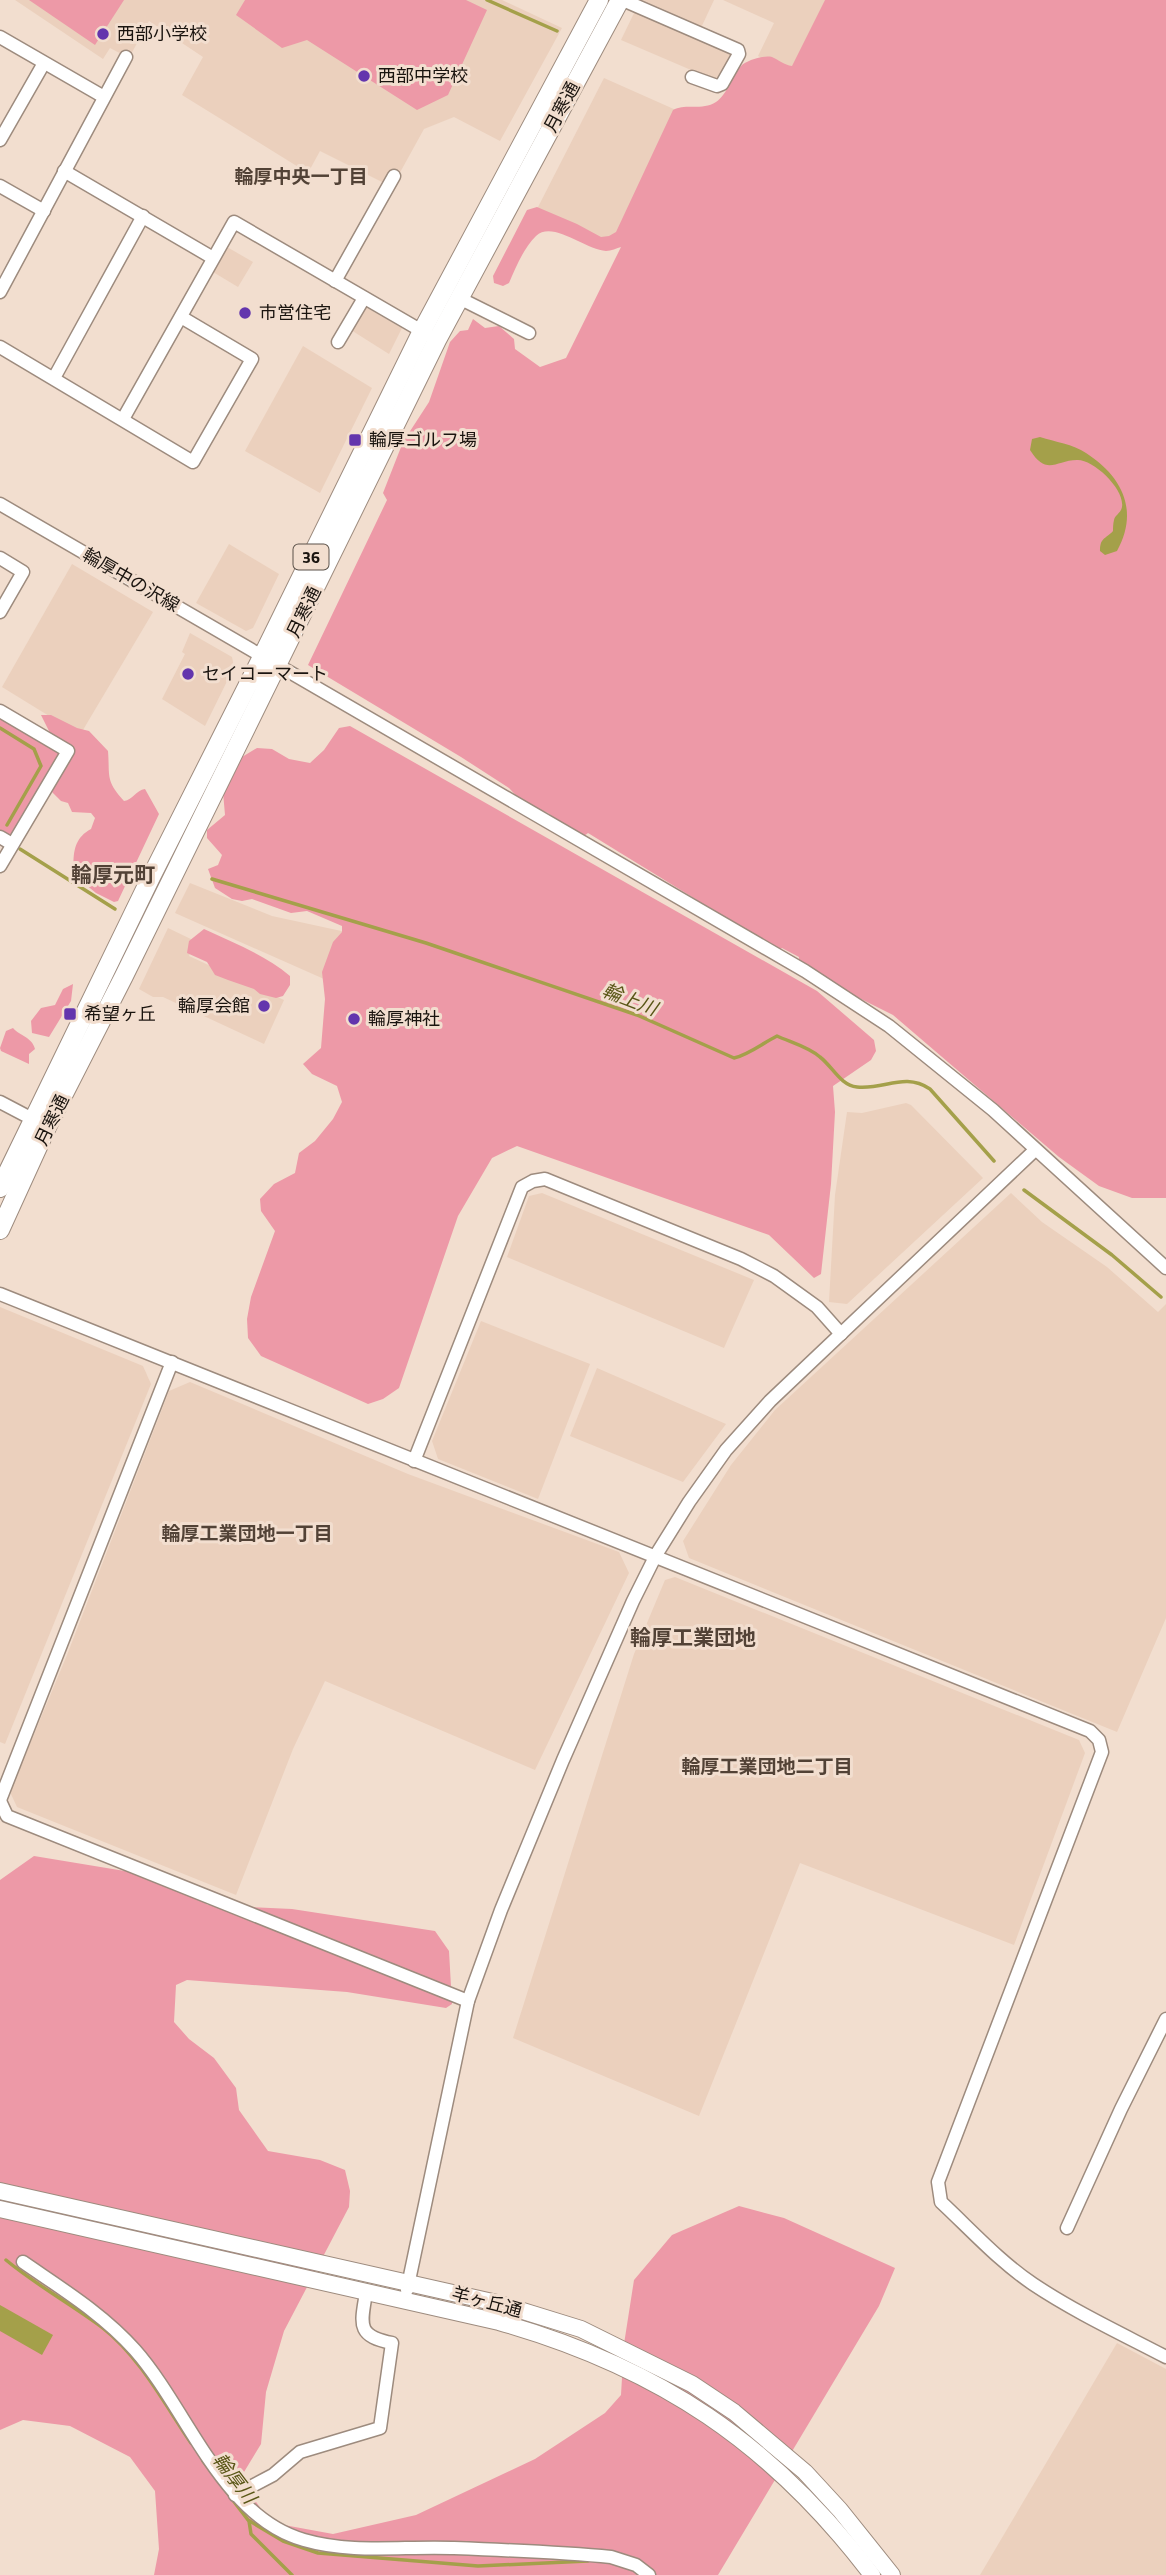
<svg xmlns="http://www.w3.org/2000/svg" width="1166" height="2575" viewBox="0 0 1166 2575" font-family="'Titillium Web','Noto Sans JP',sans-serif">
<rect width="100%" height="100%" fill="#f2decf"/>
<!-- built -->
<g fill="#ebd0bd">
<path d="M 15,0 L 502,0 L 562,28 L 500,141 L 454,117 L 424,129 L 392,187 L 320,151 L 308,173 L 182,95 L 203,57 L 149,21 L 129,58 L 110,48 L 103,59 Z"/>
<path d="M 642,0 L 714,0 L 700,30 L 640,4 Z"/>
<path d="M 723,0 L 827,0 L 795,75 L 758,56 L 774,23 Z"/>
<path d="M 636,9 L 735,51 L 719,82 L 621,40 Z"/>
<path d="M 604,78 L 676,110 L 614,248 L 536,211 Z"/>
<path d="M 227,247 L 253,262 L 238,287 L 213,272 Z"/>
<path d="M 364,306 L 402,328 L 389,354 L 351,330 Z"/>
<path d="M 303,346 L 372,388 L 320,493 L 245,451 Z"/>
<path d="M 229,544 L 279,574 L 253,628 L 246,631 L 196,603 Z"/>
<path d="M 72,564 L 153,612 L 80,735 L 2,687 Z"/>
<path d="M 190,633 L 232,657 L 234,667 L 205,726 L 162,699 L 185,654 L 182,652 Z"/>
<path d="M 190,883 L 272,916 L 346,932 L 324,979 L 175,913 Z"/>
<path d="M 168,928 L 195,941 L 189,956 L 284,1000 L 264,1044 L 163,997 L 153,997 L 139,989 Z"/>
<path d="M 906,1103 L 911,1105 L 983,1178 L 847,1304 L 829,1302 L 835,1195 L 847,1112 L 862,1113 Z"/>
<path d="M 542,1193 L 754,1280 L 724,1348 L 507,1257 L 529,1196 Z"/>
<path d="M 1011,1193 L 1042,1222 L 1107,1267 L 1158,1312 L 1166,1304 L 1166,1618 L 1117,1732 L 689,1558 L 683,1541 L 731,1465 L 775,1410 Z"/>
<path d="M 0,1307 L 143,1366 L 151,1384 L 5,1744 L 0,1742 Z"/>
<path d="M 481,1321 L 590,1364 L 538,1499 L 438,1459 L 432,1441 Z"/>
<path d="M 597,1368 L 726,1424 L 683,1482 L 570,1436 Z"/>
<path d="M 190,1382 L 408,1474 L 619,1552 L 629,1573 L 535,1770 L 325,1681 L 293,1749 L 236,1895 L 17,1807 L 10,1792 L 67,1655 L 169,1391 Z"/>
<path d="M 675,1577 L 1079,1740 L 1085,1753 L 1014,1945 L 800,1863 L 699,2116 L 513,2038 L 634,1654 L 665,1580 Z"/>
<path d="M 1117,2343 L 1166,2369 L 1166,2575 L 980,2575 Z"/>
</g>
<!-- green -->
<g fill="#ed99a7">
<path d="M 29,0 L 124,0 L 95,45 Z"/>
<path d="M 245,0 L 466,0 L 487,10 L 448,95 L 417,110 L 307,40 L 282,48 L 236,15 Z"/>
<path d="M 825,0 L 1166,0 L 1166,1198 L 1132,1198 L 1099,1186 L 1059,1157 L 893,1015 L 833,985 L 799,962 L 799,957 L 782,948 L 779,950 L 698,904 L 697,900 L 588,833 L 584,836 L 568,829 L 548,813 L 522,802 L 509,788 L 461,757 L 308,665 L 387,500 L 383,493 L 403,442 L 429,402 L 450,342 L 460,331 L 468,330 L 473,319 L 485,328 L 499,326 L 514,339 L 515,349 L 540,367 L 566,358 L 621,247 C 617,248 611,251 606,251 C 585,250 553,220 536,236 C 523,249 516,267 509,283 L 503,286 L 494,283 L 493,276 L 527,210 L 537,207 L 577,224 L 601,237 L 609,236 L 616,232 L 673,110 C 685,103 702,111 716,102 C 728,94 732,75 741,66 C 747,60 764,55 772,57 C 779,60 784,65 792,66 Z"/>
<path d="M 0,711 L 68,751 L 12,844 L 0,837 Z"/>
<path d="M 41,715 L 51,715 L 77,728 L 89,731 L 108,751 C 110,776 105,780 124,801 C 133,800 136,790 145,789 L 159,814 L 118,901 L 114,902 L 96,893 L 74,875 C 73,857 72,839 91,829 L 95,818 L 91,813 L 72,812 L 68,803 L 61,801 L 52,792 L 60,775 L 62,743 L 50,733 Z"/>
<path d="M 350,726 L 817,991 L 874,1040 L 876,1051 L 871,1060 L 833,1086 L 835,1112 L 831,1184 L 821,1274 L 814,1278 L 769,1235 L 517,1146 L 492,1158 L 458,1216 L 399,1388 L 383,1399 L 368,1404 L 261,1356 L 248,1338 L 247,1319 L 251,1297 L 275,1231 L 261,1211 L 260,1199 L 274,1184 L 295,1173 L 299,1153 L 315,1141 L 333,1119 L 342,1102 L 337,1086 L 312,1074 L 303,1064 L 321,1048 L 325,999 L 322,972 L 333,942 L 342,932 L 342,926 L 307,911 L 291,913 L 252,899 L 242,901 L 232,899 L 215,888 L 208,869 L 218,865 L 222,855 L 207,838 L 207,830 L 225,815 L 223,792 L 242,757 L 257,748 L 272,749 L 289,759 L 310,763 L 324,750 L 339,728 Z"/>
<path d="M 204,929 C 234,943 265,955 290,976 L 290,985 L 283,996 L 276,998 L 260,994 L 254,989 L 228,980 L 215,975 L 207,962 L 187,953 L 189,941 Z"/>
<path d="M 73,984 L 71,1001 L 49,1037 L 32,1033 L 31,1021 L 41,1008 L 55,1005 L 63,989 Z"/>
<path d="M 13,1028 C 20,1036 32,1037 35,1049 L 29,1054 L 29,1064 L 1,1051 L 0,1048 L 6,1031 Z"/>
<path d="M 34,1856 L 167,1878 L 208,1905 L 292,1909 L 435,1931 L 449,1951 L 452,2004 L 446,2008 L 347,1992 L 187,1980 L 176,1985 L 174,2022 L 189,2039 L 214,2058 L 236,2088 L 239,2110 L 268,2151 L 320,2160 L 345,2170 L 350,2191 L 349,2207 L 284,2331 L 266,2392 L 261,2444 L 244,2472 L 242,2482 L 266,2516 L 284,2525 L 333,2534 L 416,2515 L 535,2459 L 605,2413 L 621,2395 L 624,2344 L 634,2280 L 672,2235 L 739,2206 L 784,2218 L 895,2268 L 879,2306 L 718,2575 L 154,2575 L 159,2549 L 155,2491 L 130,2457 L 70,2426 L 23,2420 L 0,2430 L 0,1880 Z"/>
</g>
<!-- water -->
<g fill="#a4a04a">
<path d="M 1040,437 C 1055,442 1073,444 1086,453 C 1123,477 1139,511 1117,551 L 1105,555 L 1100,551 C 1100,537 1106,539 1113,531 C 1113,528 1113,524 1114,520 C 1115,515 1121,513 1122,507 C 1125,489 1093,459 1077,460 C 1056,460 1047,477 1030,450 L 1032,439 Z"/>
<path d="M 0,2305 L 53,2335 L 42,2355 L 0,2331 Z"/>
</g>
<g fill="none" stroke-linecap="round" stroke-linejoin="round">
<!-- stream -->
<g stroke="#a4a04a" stroke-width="3.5">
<path d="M 487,0 L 557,31"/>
<path d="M 0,728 L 34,749 L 41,766 L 7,825"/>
<path d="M 20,849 L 115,909"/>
<path d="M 212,879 L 426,943 L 637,1015 L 734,1058 C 748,1055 763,1043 777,1036 C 790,1042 809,1047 820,1057 C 833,1067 840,1085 857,1087 C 885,1090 904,1072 930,1089 L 994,1161"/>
<path d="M 1024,1190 L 1112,1255 L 1161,1297"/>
<path d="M 6,2260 C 36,2285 71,2304 103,2328 C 140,2357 165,2405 191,2443"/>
<path d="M 203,2461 L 248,2520 L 283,2541 L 318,2553 L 478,2566 L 588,2561"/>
<path d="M 249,2521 L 251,2534 L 292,2575"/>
</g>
<defs>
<g id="minor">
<path d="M 623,0 L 738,50 L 739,54 L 722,84 L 717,86 L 692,77"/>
<path d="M 0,37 L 104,97"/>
<path d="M 0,140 L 44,63"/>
<path d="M 64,171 L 213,258"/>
<path d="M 0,186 L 44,211"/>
<path d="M 335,281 L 394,176"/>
<path d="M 0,292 L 126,57"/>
<path d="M 459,298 L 529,333"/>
<path d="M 338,342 L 364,298"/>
<path d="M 0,347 L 193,462 L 252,359 L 181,317"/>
<path d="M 54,378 L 143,216"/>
<path d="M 123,419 L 234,222 L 427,334"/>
<path d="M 0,504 L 805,971 L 889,1026 L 993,1110 L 1166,1268"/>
<path d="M 0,558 L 23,572 L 0,612"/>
<path d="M 0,711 L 68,751 L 0,866"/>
<path d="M 0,837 L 12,844"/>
<path d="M 0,1102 L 40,1123"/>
<path d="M 0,1294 L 1090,1731 L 1099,1740 L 1102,1752 L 938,2182 L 941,2202 C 971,2230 999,2261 1033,2284 C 1075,2312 1122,2334 1166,2357"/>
<path d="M 414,1461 L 522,1187 L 533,1181 L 545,1179 L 741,1259 L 774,1276 L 817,1307 L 841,1334"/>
<path d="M 0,1800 L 172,1362"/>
<path d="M 0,1801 L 7,1816 L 468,2001"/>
<path d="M 1067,2228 L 1121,2109 L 1166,2019"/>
<path d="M 23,2262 C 62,2289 103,2314 135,2350 C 188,2410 222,2517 304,2540 C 352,2554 403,2546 452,2548 C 505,2550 559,2552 611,2557 L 636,2565 L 649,2575"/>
<path d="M 407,2290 L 468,2001 L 501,1910 L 563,1760 L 633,1601 L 656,1555 L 689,1502 L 726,1450 L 770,1401 L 1035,1150"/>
<path d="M 235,2495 L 273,2475 L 300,2452 L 380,2428 L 392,2343 C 356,2336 361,2324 366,2293"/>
</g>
<g id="major">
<path d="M 0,2191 L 497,2303 L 581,2329 L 692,2384 L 734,2412 L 805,2472 L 840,2510 L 892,2575"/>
<path d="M 0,2209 L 499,2322 C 658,2367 772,2443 872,2575"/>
</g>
<g id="highway">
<path d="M 0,1188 L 151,877 L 262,657 L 422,331 L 599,0"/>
<path d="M 0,1230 L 47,1127 L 124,976 L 437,340 L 620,0"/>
</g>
</defs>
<!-- minor casing -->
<use href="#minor" stroke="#9d8b7e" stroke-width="15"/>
<!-- major casing -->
<use href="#major" stroke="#9d8b7e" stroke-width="18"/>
<!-- highway casing -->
<use href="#highway" stroke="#9d8b7e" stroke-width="20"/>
<!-- minor -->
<use href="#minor" stroke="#fff" stroke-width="12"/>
<!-- major -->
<use href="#major" stroke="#fff" stroke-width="16"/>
<!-- highway -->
<use href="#highway" stroke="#fff" stroke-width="18"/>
</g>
<!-- markers -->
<g fill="#6335ad" stroke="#f2decf" stroke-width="2.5">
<circle cx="103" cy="34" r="7"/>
<circle cx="364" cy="76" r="7"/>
<circle cx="245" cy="313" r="7"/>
<rect x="348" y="433" width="14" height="14" rx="3.5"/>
<circle cx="188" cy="674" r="7"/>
<circle cx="264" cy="1006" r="7"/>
<rect x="63" y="1007" width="14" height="14" rx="3.5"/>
<circle cx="354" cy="1019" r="7"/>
</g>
<g text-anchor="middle" stroke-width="6" stroke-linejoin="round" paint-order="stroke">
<!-- shield labels -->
<rect fill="#f2decf" stroke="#5b5149" stroke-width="2" x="293.5" y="544.5" width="35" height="25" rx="5"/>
<g font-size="16" font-weight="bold" fill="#1a140f">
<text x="311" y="563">36</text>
</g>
<!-- poi labels -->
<g font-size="18" fill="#1a140f" stroke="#f2decf" text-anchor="start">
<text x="117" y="40">西部小学校</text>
<text x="378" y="82">西部中学校</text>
<text x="259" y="319">市営住宅</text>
<text x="369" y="446">輪厚ゴルフ場</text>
<text x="202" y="680">セイコーマート</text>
<text x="250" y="1012" text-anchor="end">輪厚会館</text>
<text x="84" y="1020">希望ヶ丘</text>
<text x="368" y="1025">輪厚神社</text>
</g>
<!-- street labels -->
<g font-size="18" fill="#1a140f" stroke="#f2decf">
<text transform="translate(562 107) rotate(-62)" y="6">月寒通</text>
<text transform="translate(131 580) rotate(30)" y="6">輪厚中の沢線</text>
<text transform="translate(304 612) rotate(-64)" y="6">月寒通</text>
<text transform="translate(52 1120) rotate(-64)" y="6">月寒通</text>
<text transform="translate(487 2302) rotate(15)" y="6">羊ヶ丘通</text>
</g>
<!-- neighbourhood labels -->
<g font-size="19" font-weight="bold" fill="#524236" stroke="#f2decf">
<text x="301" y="183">輪厚中央一丁目</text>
<text x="247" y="1540">輪厚工業団地一丁目</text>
<text x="767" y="1773">輪厚工業団地二丁目</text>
</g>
<!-- water labels -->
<g font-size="19" font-style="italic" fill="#595616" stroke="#f2decf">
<text transform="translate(630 999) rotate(21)" y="7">輪上川</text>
<text transform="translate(235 2478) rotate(53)" y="7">輪厚川</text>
</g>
<!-- quarter labels -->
<g font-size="21" font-weight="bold" fill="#524236" stroke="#f2decf">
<text x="113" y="882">輪厚元町</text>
<text x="693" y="1645">輪厚工業団地</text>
</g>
</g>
</svg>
